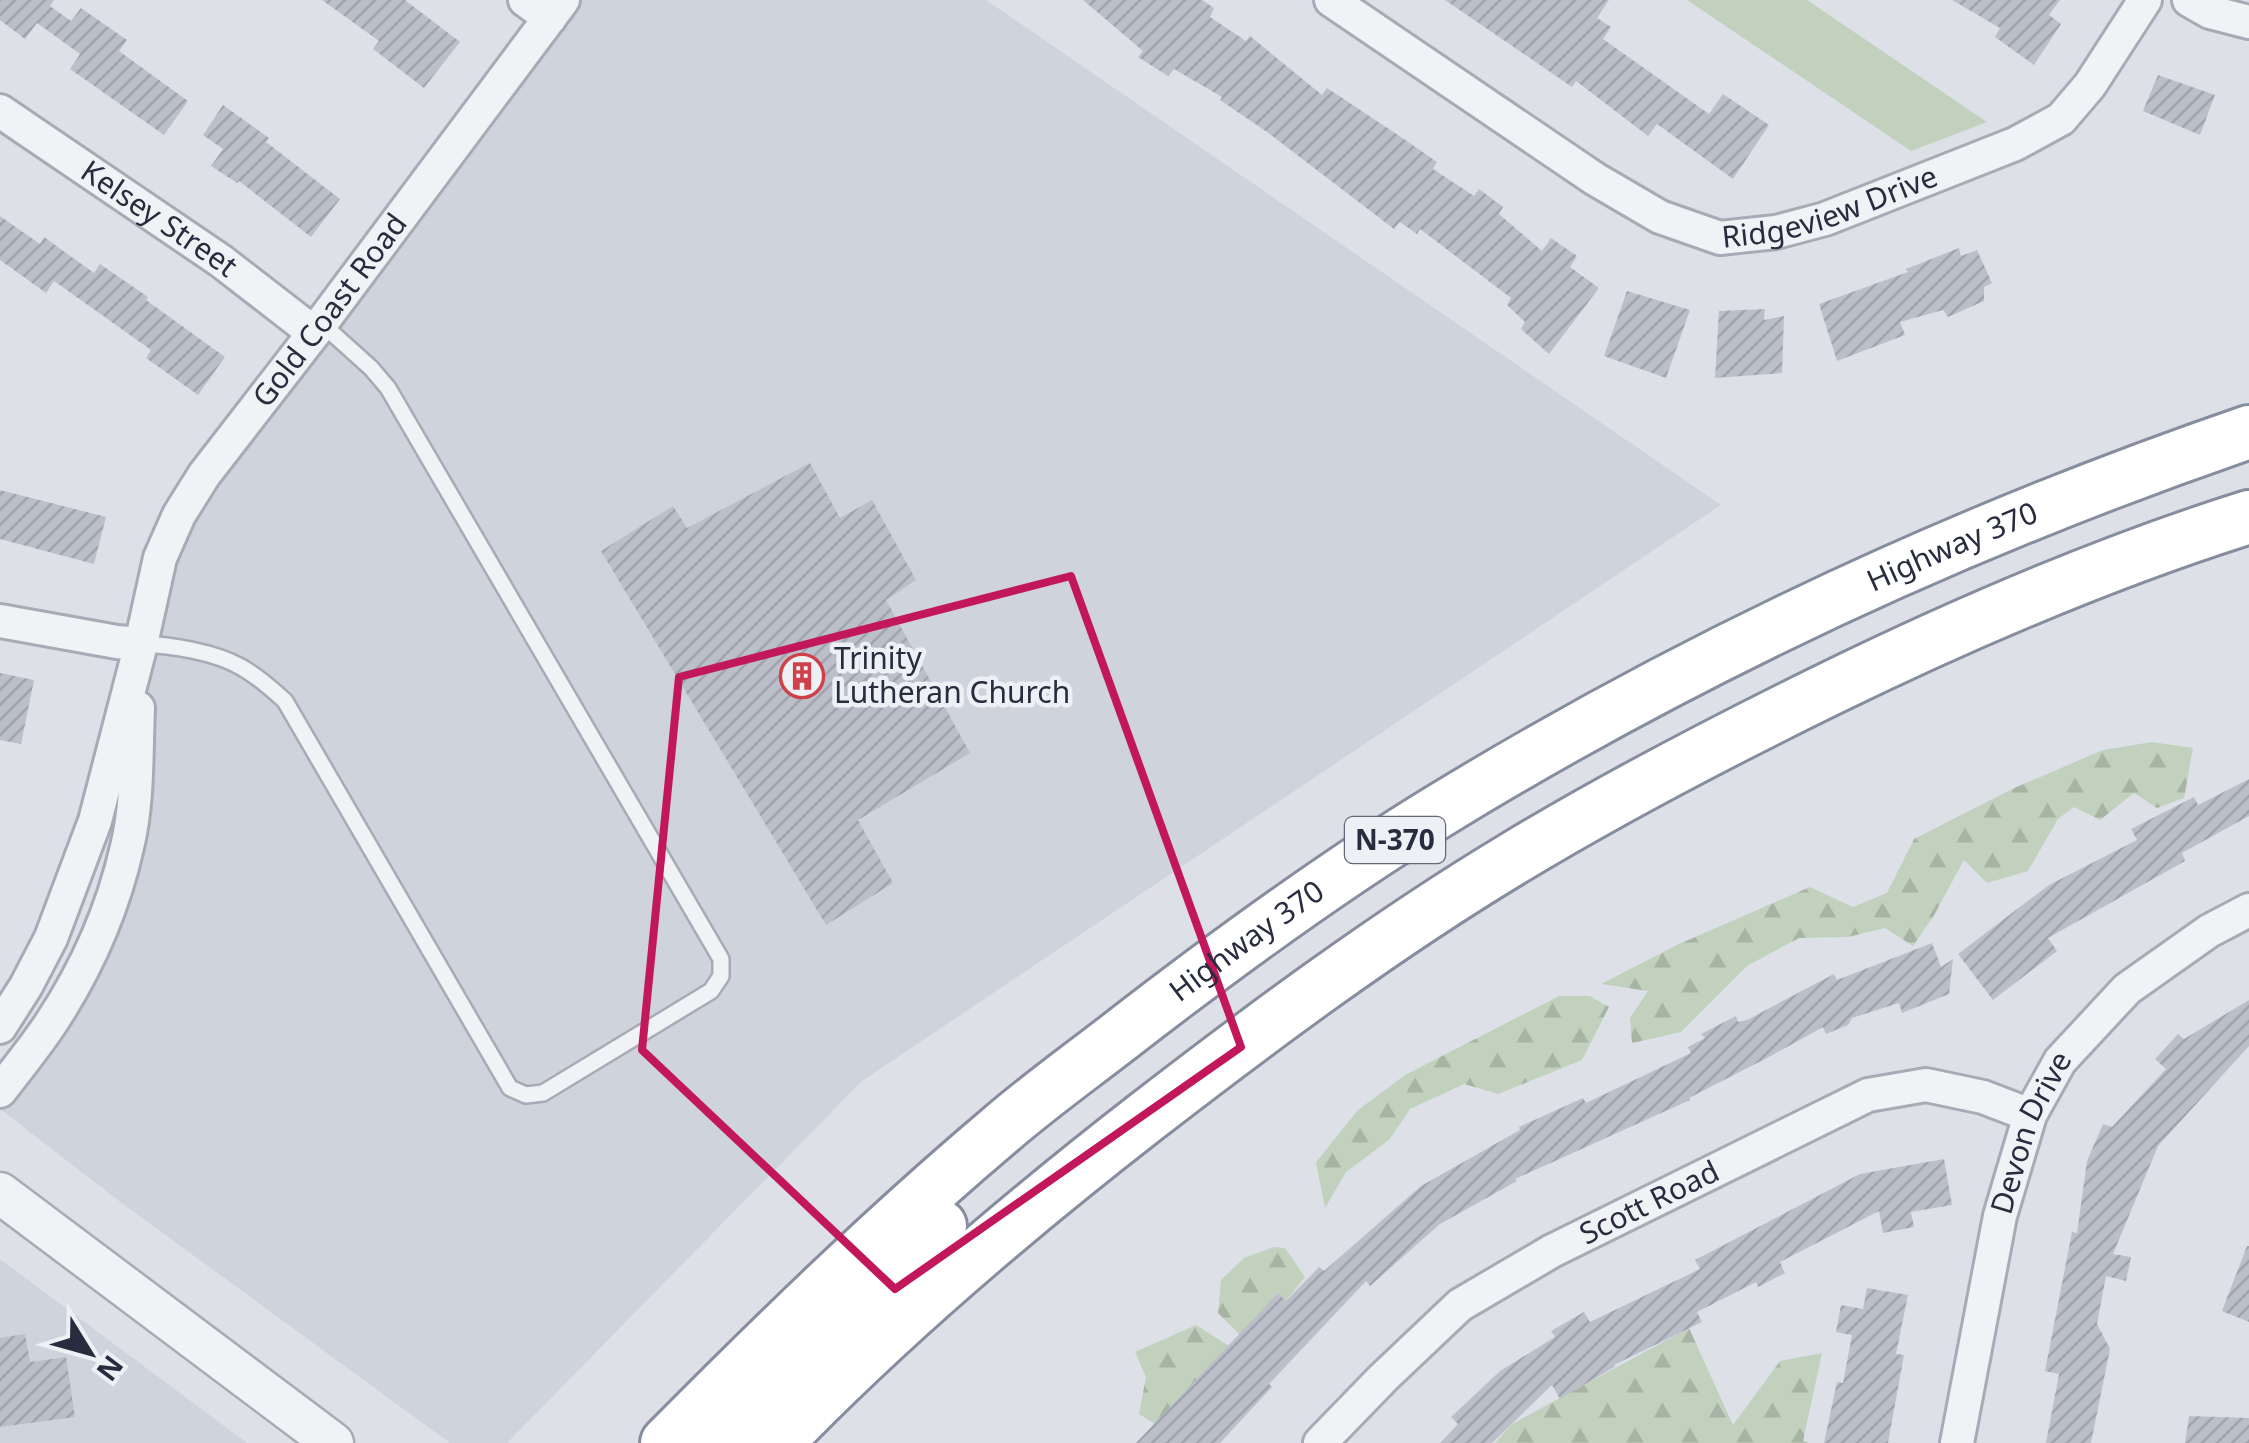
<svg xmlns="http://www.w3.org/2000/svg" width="2249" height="1443" viewBox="0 0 2249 1443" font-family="'Noto Sans',sans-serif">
<defs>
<pattern id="forest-firs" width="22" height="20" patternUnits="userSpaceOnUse" patternTransform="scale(2.5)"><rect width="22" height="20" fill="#c2d1be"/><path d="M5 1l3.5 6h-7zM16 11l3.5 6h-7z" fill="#a7b4a4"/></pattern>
<pattern id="building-hatch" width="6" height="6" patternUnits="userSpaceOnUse" patternTransform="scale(2.5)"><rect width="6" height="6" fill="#bbbfca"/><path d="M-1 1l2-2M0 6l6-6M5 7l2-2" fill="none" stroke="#a1a4af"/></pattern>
</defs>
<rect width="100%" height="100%" fill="#dde1e7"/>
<!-- built -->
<g fill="#cfd3dc">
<path d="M 563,0 L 986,0 L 1721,505 L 862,1081 L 507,1443 L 450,1443 L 119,1201 L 0,1109 L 0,1091 L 114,894 L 141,644 L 160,558 Z"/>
<path d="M 0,1259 L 247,1443 L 0,1443 Z"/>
</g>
<!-- forest -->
<g fill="url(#forest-firs)">
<path d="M 2152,742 L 2193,748 L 2184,798 L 2157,808 L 2134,793 L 2100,820 L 2074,807 L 2058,819 L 2028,871 L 1987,883 L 1964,860 L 1933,917 L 1913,946 L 1885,928 L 1848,937 L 1799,938 L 1747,966 L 1681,1032 L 1632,1043 L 1630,1018 L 1648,991 L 1601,984 L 1679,944 L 1810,887 L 1853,907 L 1887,893 L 1914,839 L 2012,789 L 2103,750 Z"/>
<path d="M 1559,996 L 1590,996 L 1609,1007 L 1582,1060 L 1498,1094 L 1464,1084 L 1410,1109 L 1389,1140 L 1346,1172 L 1325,1208 L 1316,1162 L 1358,1110 L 1405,1075 Z"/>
<path d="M 1274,1247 L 1285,1248 L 1305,1277 L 1286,1301 L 1240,1335 L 1218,1313 L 1221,1280 L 1244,1258 Z"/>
<path d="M 1196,1325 L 1229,1346 L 1155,1424 L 1139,1414 L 1146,1377 L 1135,1352 Z"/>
<path d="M 1689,1328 L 1733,1425 L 1780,1361 L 1822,1353 L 1803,1441 L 1809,1443 L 1495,1443 L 1512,1424 Z"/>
</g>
<!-- green -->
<path fill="#c2d1be" d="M 1687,0 L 1807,0 L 1987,122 L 1911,151 Z"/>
<!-- building -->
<g fill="url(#building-hatch)">
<path d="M 0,0 L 54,0 L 50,6 L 71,21 L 81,8 L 127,40 L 119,51 L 188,101 L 164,135 L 70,69 L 80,54 L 37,23 L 25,39 L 0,20 Z"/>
<path d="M 322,0 L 405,0 L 460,42 L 424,88 L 373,49 L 379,41 Z"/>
<path d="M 1083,0 L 1202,0 L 1214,8 L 1210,17 L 1246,41 L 1250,36 L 1322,95 L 1327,88 L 1401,137 L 1437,162 L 1433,169 L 1474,196 L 1479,189 L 1503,207 L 1499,214 L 1542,251 L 1551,238 L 1577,256 L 1570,267 L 1599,288 L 1549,354 L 1521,329 L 1525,322 L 1507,305 L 1511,298 L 1420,229 L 1417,234 L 1400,222 L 1394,229 L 1267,132 L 1220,100 L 1222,97 L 1174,69 L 1168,76 L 1138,57 L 1143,51 Z"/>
<path d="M 1445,0 L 1609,0 L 1597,18 L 1611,27 L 1603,39 L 1709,114 L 1723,94 L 1769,125 L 1733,179 L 1657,124 L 1648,136 L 1576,81 L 1572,87 Z"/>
<path d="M 1952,0 L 2060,0 L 2049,15 L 2061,24 L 2034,65 L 1995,37 L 2000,28 Z"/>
<path d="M 2158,75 L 2215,95 L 2200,135 L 2143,111 Z"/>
<path d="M 223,105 L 269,138 L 266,142 L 340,199 L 311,237 L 239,181 L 237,183 L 211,166 L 223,149 L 203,135 Z"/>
<path d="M 0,216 L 40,244 L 44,237 L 94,273 L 100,264 L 148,297 L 146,300 L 225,357 L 198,395 L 146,358 L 151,350 L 54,281 L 46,293 L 0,260 Z"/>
<path d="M 1959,248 L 1961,256 L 1977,250 L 1992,283 L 1984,287 L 1984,301 L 1948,317 L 1943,310 L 1900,322 L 1905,335 L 1837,361 L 1819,304 L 1908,272 L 1906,269 Z"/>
<path d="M 1627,291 L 1690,310 L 1666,378 L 1604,356 Z"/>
<path d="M 1765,309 L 1764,320 L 1784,316 L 1782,373 L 1715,378 L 1719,311 Z"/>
<path d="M 810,463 L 840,518 L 872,500 L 916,580 L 886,600 L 970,753 L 858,820 L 893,883 L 826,925 L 601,551 L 673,506 L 687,528 Z"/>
<path d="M 0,490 L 106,517 L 94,564 L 0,539 Z"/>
<path d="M 0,673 L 34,680 L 21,744 L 0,740 Z"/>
<path d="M 2249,779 L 2249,816 L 2182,853 L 2185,861 L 2048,938 L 2057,951 L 1993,1000 L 1958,954 L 2049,885 L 2137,840 L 2131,829 L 2194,797 L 2198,805 Z"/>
<path d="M 1932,943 L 1941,967 L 1953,959 L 1949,994 L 1902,1013 L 1899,1003 L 1852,1018 L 1848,1025 L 1826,1034 L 1823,1027 L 1767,1058 L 1689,1098 L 1690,1100 L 1515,1179 L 1517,1181 L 1440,1224 L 1370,1286 L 1366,1281 L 1269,1384 L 1272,1387 L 1220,1443 L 1136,1443 L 1278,1293 L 1286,1301 L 1319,1267 L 1324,1271 L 1421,1186 L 1520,1130 L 1519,1127 L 1583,1098 L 1586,1103 L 1691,1053 L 1688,1047 L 1705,1038 L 1701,1034 L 1736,1016 L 1738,1022 L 1747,1020 L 1834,974 L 1837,980 Z"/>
<path d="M 2249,1000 L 2249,1046 L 2158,1146 L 2113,1254 L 2131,1257 L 2126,1281 L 2106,1276 L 2097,1324 L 2110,1349 L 2091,1443 L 2046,1443 L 2059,1374 L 2045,1371 L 2072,1232 L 2077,1233 L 2087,1161 L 2103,1124 L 2112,1127 L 2166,1069 L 2155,1059 L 2178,1034 L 2184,1039 Z"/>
<path d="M 1944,1159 L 1952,1205 L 1911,1212 L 1914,1227 L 1883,1233 L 1879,1211 L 1780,1262 L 1785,1273 L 1758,1287 L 1756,1282 L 1697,1312 L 1702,1322 L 1614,1365 L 1616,1366 L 1560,1399 L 1552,1385 L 1492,1443 L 1440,1443 L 1458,1424 L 1451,1417 L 1500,1371 L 1555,1337 L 1551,1331 L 1584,1312 L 1590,1322 L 1700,1269 L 1695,1260 L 1860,1174 Z"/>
<path d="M 2247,1246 L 2249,1246 L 2249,1322 L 2222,1311 Z"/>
<path d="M 1867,1288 L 1908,1295 L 1896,1354 L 1904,1355 L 1888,1443 L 1824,1443 L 1837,1382 L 1843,1383 L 1852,1335 L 1836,1332 L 1841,1305 L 1863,1309 Z"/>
<path d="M 25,1334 L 30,1362 L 66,1357 L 75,1417 L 0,1427 L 0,1338 Z"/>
<path d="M 2189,1416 L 2249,1418 L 2249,1443 L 2185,1443 Z"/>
</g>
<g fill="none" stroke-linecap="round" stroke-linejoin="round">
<defs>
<path id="service" d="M 141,644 C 171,645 215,652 241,667 C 257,676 271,688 285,701 L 510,1088 L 526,1095 L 543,1093 L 711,991 L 721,976 L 721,959 L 388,388 L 371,368 L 321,323"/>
<g id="minor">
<path d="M 525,0 L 550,18"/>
<path id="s1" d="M 1331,0 L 1595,179 L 1660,217 L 1720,238 L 1776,232 L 1825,219 L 2015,144 L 2061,119 L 2090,85 L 2145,0"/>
<path d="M 2189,0 L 2210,12 L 2249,22"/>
<path id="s2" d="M 0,111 L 221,261 L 314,333"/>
<path d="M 0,621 L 117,642 L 141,644"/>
<path id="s3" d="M 0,1027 L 26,986 L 51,938 L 95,821 L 141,644 L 160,558 L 179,515 L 204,475 L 314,333 L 563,0"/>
<path d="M 0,1091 C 17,1069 35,1047 51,1023 C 86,970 113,909 127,847 C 138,802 136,754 138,708"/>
<path id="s4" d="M 1320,1443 L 1383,1378 L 1460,1305 L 1552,1251 L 1868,1095 L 1926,1085 L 1983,1097 L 2030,1115"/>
<path id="s5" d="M 1957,1443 L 2000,1216 L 2030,1115 L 2060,1061 L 2127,989 L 2209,931 L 2249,910"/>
</g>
<path id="tertiary" d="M 0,1193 L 333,1443"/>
<g id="trunk">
<path id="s6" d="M 667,1443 C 774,1335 883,1229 1000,1130 C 1038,1097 1080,1067 1120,1036 C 1223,956 1328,879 1439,811 C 1694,655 1967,529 2249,432"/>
<path d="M 721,1443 L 940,1226"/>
<path d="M 776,1443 C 891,1324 1016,1218 1146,1117 C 1265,1025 1386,935 1514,858 C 1615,797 1719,743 1825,691 C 1962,624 2103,563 2249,517"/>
</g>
</defs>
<!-- service casing -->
<use href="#service" stroke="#a6abb4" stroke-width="20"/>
<!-- minor casing -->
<use href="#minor" stroke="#a6abb4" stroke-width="38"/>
<!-- tertiary casing -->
<use href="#tertiary" stroke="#a6abb4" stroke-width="45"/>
<!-- trunk casing -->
<use href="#trunk" stroke="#858d9e" stroke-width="58"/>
<!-- service -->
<use href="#service" stroke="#f0f2f6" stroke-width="15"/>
<!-- minor -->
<use href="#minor" stroke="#f0f2f6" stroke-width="32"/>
<!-- tertiary -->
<use href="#tertiary" stroke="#f0f2f6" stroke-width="40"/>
<!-- trunk -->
<use href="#trunk" stroke="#fff" stroke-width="52"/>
</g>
<!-- marked area -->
<path fill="none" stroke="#c2185b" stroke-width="8" stroke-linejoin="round" d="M 1071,576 L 1241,1047 L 895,1289 L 642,1050 L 679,677 Z"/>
<!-- icons -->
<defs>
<symbol id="building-ring" viewBox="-11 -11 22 22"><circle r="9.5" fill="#edf0f5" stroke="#cf4049" stroke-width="1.5"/><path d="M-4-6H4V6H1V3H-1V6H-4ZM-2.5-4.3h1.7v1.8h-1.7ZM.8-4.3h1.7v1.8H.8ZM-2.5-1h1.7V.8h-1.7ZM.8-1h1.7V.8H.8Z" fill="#cf4049"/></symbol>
</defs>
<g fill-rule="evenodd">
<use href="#building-ring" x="777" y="651" width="50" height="50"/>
</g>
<g text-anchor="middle" stroke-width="9" stroke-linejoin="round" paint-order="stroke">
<!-- shield labels -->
<rect fill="#edf0f5" stroke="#626875" stroke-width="2.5" x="1345" y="817" width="100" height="46" rx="8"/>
<g font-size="28" font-weight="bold" fill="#272d3e">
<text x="1395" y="850">N-370</text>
</g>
<!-- street labels -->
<g font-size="30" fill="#272d3e" stroke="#edf0f5">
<text dy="10" stroke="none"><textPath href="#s1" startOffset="572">Ridgeview Drive</textPath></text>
<text dy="10" stroke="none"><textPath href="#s2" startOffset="192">Kelsey Street</textPath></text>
<text dy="10" stroke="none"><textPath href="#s3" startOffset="800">Gold Coast Road</textPath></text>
<text dy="10" stroke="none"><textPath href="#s6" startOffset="1578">Highway 370</textPath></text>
<text dy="10" stroke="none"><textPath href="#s6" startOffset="768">Highway 370</textPath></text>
<text dy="10" stroke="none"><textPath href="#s5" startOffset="320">Devon Drive</textPath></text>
<text dy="10" stroke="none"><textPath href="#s4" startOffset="412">Scott Road</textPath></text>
</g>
<!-- poi labels -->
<g font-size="30" fill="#272d3e" stroke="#edf0f5" text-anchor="start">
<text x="834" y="669">Trinity<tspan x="834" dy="34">Lutheran Church</tspan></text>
</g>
</g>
<!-- north arrow -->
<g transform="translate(90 1353) rotate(127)" stroke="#edf0f5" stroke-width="8" paint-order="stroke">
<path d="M0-8L18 38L0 25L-18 38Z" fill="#272d3e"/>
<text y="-15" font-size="28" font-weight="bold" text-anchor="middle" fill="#272d3e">N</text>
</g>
</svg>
